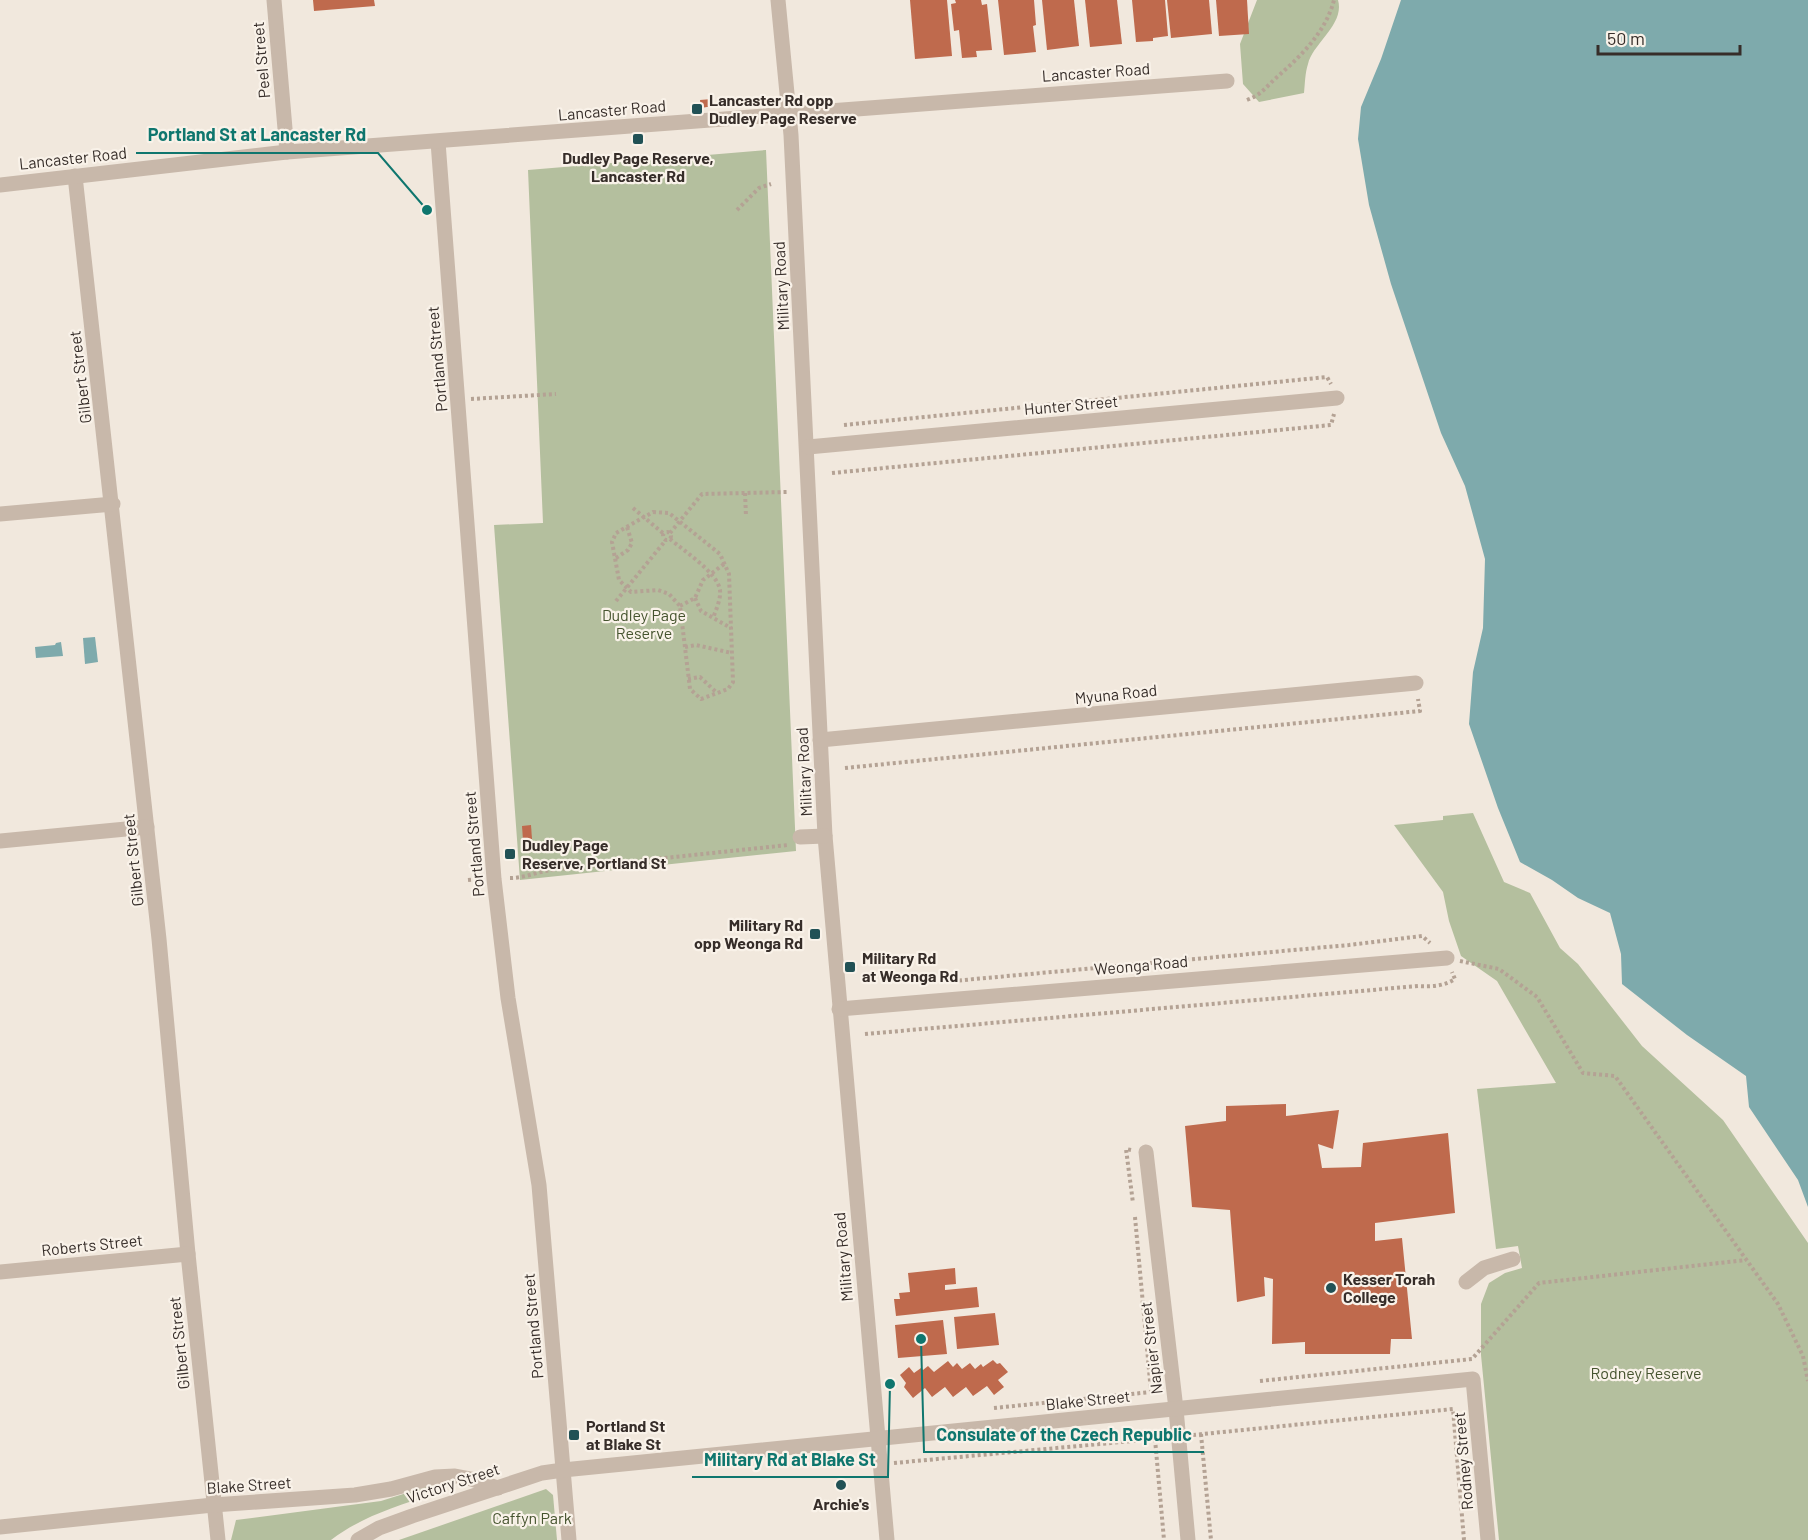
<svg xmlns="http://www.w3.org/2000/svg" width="1808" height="1540" viewBox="0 0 1808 1540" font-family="Barlow,sans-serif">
<rect width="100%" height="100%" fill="#f1e8dd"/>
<!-- green -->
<g fill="#b4bf9e">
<path d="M 1257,0 L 1338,0 C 1345,24 1313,43 1308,64 C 1305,73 1305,84 1304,93 L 1259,102 L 1243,84 L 1240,44 Z"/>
<path d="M 766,150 L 796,851 L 520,880 L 494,525 L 543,523 L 528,170 Z"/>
<path d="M 1473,813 L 1504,882 L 1530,893 L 1560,948 L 1578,964 L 1642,1046 L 1723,1120 L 1808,1243 L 1808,1540 L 1499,1540 L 1481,1355 L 1481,1304 L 1489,1283 L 1505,1273 L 1522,1268 L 1518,1246 L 1496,1249 L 1477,1089 L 1556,1083 L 1497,981 L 1461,956 L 1449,921 L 1443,892 L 1394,825 L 1443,820 L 1443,816 Z"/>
<path d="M 432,1485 L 433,1494 C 397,1506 361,1517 331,1540 L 231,1540 L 236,1520 L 381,1501 Z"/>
<path d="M 546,1489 L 553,1495 L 557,1540 L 399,1540 Z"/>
</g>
<!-- water -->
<g fill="#7eaaac">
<path d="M 1401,0 L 1808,0 L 1808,1207 L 1798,1180 L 1749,1107 L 1746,1076 L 1687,1035 L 1622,984 L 1621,954 L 1610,913 L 1578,898 L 1552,880 L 1520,862 L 1498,808 L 1469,724 L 1473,672 L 1483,628 L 1485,559 L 1465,486 L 1441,433 L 1391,284 L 1369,205 L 1358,139 L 1361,107 L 1381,59 Z"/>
<path d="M 95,637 L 98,662 L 85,664 L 83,638 Z"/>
<path d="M 61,642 L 63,656 L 36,658 L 35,647 L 55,645 L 56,643 Z"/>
</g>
<!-- building -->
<g fill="#bf6a4d">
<path d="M 313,0 L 374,0 L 375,6 L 314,11 Z"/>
<path d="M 910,0 L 947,0 L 952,56 L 915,59 Z"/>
<path d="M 955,0 L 981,0 L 982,5 L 987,4 L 992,50 L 976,51 L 977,57 L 962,58 L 959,30 L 954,31 L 951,4 L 956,3 Z"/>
<path d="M 998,0 L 1034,0 L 1036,25 L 1033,26 L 1036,52 L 1004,55 Z"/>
<path d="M 1042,0 L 1074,0 L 1079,46 L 1047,50 Z"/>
<path d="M 1085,0 L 1117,0 L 1122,44 L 1090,47 Z"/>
<path d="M 1132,0 L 1165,0 L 1168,36 L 1153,38 L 1153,41 L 1136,42 Z"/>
<path d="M 1167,0 L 1209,0 L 1212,34 L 1171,38 Z"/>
<path d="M 1216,0 L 1247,0 L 1249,34 L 1219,36 Z"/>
<path d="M 712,99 L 713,106 L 701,108 L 700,100 Z"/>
<path d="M 531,825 L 532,839 L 523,840 L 522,826 Z"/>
<path d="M 1286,1104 L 1286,1116 L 1339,1110 L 1333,1149 L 1318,1144 L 1322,1168 L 1361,1167 L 1363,1143 L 1448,1133 L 1455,1213 L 1375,1223 L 1375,1241 L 1402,1238 L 1412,1339 L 1391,1339 L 1390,1354 L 1305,1354 L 1305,1342 L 1272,1344 L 1273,1279 L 1264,1277 L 1265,1296 L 1237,1302 L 1230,1210 L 1192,1207 L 1185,1126 L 1226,1121 L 1226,1106 Z"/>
<path d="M 955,1268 L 956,1284 L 945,1285 L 945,1290 L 977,1287 L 979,1307 L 896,1316 L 894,1299 L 900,1299 L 899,1293 L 910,1292 L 908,1273 Z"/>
<path d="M 995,1313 L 999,1345 L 957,1349 L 954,1317 Z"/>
<path d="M 943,1320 L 947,1354 L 898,1358 L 895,1325 Z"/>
<path d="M 993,1360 L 997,1364 L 1000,1363 L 1008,1372 L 998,1380 L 1004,1387 L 994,1395 L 987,1386 L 973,1396 L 966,1387 L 953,1397 L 945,1387 L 932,1397 L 925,1388 L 913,1398 L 904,1387 L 906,1383 L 900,1375 L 909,1367 L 914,1373 L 921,1368 L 923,1370 L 928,1366 L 934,1372 L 948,1361 L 953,1367 L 957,1363 L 962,1369 L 970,1363 L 975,1369 L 981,1364 L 983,1367 Z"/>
</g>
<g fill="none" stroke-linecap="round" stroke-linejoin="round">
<!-- path -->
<g stroke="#b4a294" stroke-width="4" stroke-dasharray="3 3" stroke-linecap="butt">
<path d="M 1247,100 C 1262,94 1264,89 1276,78 C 1300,57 1326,32 1334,0"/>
<path d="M 737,210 L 759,188 L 771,184"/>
<path d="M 471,399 L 556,394"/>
<path d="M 844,425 L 1327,377 L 1331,384"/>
<path d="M 832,473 L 1331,425 L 1334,414"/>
<path d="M 745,493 L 746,516"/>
<path d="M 633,508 L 664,534"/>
<path d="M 653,512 L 669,513 L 720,554 L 729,574 L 733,682 L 728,689 L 701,699 L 690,689 L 680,606 L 669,594 L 658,590 L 631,592 L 619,580 L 612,542 L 616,533 Z"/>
<circle cx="667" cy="536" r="4"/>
<path d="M 670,533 L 702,494 L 787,492"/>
<path d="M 670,539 C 684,551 717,572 720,590 C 721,599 716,610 713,618"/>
<path d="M 616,558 L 628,550 L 632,543 L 627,527"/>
<path d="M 695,598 L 701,611 L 731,628"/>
<path d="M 616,601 L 666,540"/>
<path d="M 680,606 L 695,598 L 703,580 L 724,564"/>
<path d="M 685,647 L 696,645 L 732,653"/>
<path d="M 688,679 L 700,677 L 717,693"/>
<path d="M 845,768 L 1420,711 L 1418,699"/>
<path d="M 510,878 C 524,878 537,872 551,870 L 788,845"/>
<path d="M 468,880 L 479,879"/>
<path d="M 1460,961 L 1499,969 L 1537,997 L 1583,1073 L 1615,1076 L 1778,1304 L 1803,1356 L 1808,1381"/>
<path d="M 953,981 L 1349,945 L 1422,936 L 1430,943"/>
<path d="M 865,1034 L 1418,986 C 1432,987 1444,986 1455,979 L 1452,972"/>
<path d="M 1131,1150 L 1126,1149 L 1133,1203"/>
<path d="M 1135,1217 L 1151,1392"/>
<path d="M 1260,1381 L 1472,1359 L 1539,1283 L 1746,1260"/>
<path d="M 994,1408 L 1151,1392"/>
<path d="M 1201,1434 L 1211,1540"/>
<path d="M 1193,1435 L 1453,1409 L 1464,1540"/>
<path d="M 1155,1439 L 1164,1540"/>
<path d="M 894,1463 L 1165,1438"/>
</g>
<!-- minor -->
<g stroke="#c8b8aa" stroke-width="15">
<path d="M 274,0 L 287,152"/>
<path d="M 778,0 L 791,135 L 825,836 L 887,1540"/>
<path d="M 438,142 L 494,879 L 508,998 L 539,1185 L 569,1540"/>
<path d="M 75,176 L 159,939 L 188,1254 L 218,1540"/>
<path d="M 0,185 L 287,152 L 1227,81"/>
<path d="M 808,447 L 1337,398"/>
<path d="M 0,514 L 113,504"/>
<path d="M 820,740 L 1416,683"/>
<path d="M 800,837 L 825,836"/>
<path d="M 0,841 L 147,827"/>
<path d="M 839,1009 L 1447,958"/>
<path d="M 1146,1152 L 1176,1409 L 1188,1540"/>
<path d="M 0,1272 L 188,1254"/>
<path d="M 1466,1282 L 1484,1268 L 1513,1259"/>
<path d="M 0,1527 L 213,1505 L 355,1495 L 391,1489 L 435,1477 L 455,1476 L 471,1479 L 498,1488"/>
<path d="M 358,1540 L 379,1528 L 412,1516 L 542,1473 L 563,1470 L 1473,1379 L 1488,1540"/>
</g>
</g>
<!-- markers -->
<g fill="#215155" stroke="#f9f2e9" stroke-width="2">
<rect x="691" y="103" width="12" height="12" rx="3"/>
<rect x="632" y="133" width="12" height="12" rx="3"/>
<rect x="504" y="848" width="12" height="12" rx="3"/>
<rect x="809" y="928" width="12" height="12" rx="3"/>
<rect x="844" y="961" width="12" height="12" rx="3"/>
<circle cx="1331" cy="1288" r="6"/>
<rect x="568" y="1429" width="12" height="12" rx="3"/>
<circle cx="841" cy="1485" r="6"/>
</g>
<g text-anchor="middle" stroke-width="4.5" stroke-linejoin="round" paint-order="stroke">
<!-- street labels -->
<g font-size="16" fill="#362d29" stroke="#f9f2e9">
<text transform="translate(261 60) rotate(-95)" y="6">Peel Street</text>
<text transform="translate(1096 72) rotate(-4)" y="6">Lancaster Road</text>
<text transform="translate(612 110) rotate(-5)" y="6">Lancaster Road</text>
<text transform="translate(73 158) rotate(-6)" y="6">Lancaster Road</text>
<text transform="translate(781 286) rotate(-93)" y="6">Military Road</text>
<text transform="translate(437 359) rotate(-95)" y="6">Portland Street</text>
<text transform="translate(80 377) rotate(-97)" y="6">Gilbert Street</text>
<text transform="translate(1071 405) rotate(-5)" y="6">Hunter Street</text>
<text transform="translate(1116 694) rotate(-6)" y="6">Myuna Road</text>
<text transform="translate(804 772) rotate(-93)" y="6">Military Road</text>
<text transform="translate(474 844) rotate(-95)" y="6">Portland Street</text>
<text transform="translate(133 860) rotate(-96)" y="6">Gilbert Street</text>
<text transform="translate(1141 965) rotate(-5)" y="6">Weonga Road</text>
<text transform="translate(92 1245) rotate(-6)" y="6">Roberts Street</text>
<text transform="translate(843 1257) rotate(-95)" y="6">Military Road</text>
<text transform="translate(533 1326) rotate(-95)" y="6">Portland Street</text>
<text transform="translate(179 1343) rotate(-96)" y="6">Gilbert Street</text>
<text transform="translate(1151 1348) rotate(-97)" y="6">Napier Street</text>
<text transform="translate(1088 1400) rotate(-6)" y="6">Blake Street</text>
<text transform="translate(1463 1461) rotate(-95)" y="6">Rodney Street</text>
<text transform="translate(453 1483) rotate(-18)" y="6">Victory Street</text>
<text transform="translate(249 1485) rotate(-4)" y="6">Blake Street</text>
</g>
<!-- poi labels -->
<g font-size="16" font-weight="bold" fill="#362d29" stroke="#f9f2e9" text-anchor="start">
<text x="709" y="106">Lancaster Rd opp<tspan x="709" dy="18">Dudley Page Reserve</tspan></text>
<text x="638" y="164" text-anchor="middle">Dudley Page Reserve,<tspan x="638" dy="18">Lancaster Rd</tspan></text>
<text x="522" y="851">Dudley Page<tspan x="522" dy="18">Reserve, Portland St</tspan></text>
<text x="803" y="931" text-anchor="end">Military Rd<tspan x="803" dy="18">opp Weonga Rd</tspan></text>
<text x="862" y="964">Military Rd<tspan x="862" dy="18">at Weonga Rd</tspan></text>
<text x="1343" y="1285">Kesser Torah<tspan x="1343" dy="18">College</tspan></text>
<text x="586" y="1432">Portland St<tspan x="586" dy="18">at Blake St</tspan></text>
<text x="841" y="1510" text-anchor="middle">Archie's</text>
</g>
<!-- park labels -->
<g font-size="16" fill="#45532e" stroke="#f9f2e9">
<text x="644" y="621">Dudley Page<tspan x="644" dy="18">Reserve</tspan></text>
<text x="1646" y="1379">Rodney Reserve</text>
<text x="532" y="1524">Caffyn Park</text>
</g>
</g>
<!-- callouts -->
<path fill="none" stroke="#0f766e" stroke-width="2" d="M427 210L378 153H136M921 1339L924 1452H1204M890 1384L888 1477H692"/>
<g fill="#0f766e" stroke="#f9f2e9" stroke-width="2">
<circle cx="427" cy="210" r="6"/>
<circle cx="921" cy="1339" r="6"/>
<circle cx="890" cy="1384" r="6"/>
</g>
<g font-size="18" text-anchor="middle" font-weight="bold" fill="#0f766e" stroke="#f9f2e9" stroke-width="4.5" stroke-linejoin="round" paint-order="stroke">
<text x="257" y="141">Portland St at Lancaster Rd</text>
<text x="1064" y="1441">Consulate of the Czech Republic</text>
<text x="790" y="1466">Military Rd at Blake St</text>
</g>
<!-- scale -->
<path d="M1598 45v9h142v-9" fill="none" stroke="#362d29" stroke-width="3"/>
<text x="1607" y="45" font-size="18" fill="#362d29" stroke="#f9f2e9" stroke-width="4.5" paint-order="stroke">50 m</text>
</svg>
